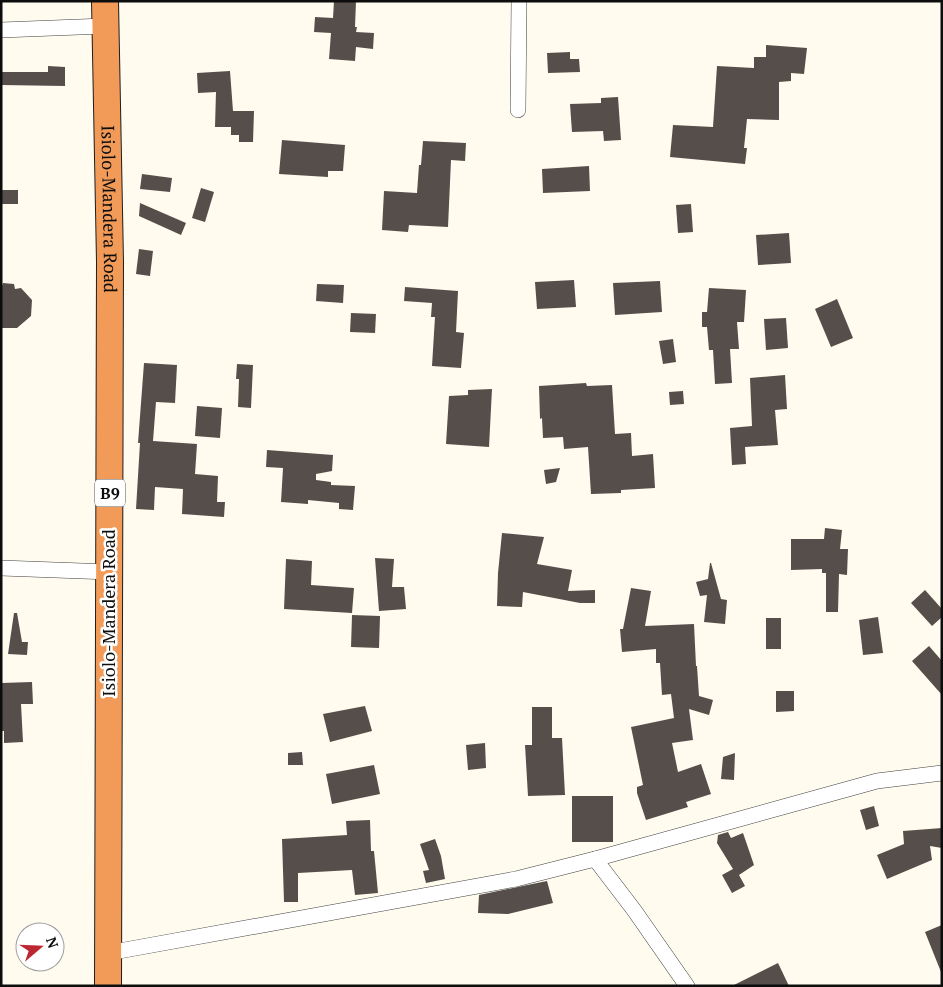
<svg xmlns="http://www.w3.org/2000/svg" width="943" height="987" viewBox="0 0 943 987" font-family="'PT Serif',serif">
<rect width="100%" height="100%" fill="#fffbee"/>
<!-- building -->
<g fill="#564e4a">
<path d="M 334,1 L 356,1 L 355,27 L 357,27 L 356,32 L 374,33 L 373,49 L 356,47 L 355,61 L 329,59 L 331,33 L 314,32 L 315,17 L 333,18 Z"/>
<path d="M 766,45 L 807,48 L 804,74 L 791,73 L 791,81 L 779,82 L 779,120 L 747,119 L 744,148 L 747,148 L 745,164 L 670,157 L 673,125 L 713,127 L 717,66 L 754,68 L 754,57 L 766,57 Z"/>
<path d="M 570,52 L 570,59 L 579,59 L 580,72 L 548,73 L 547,53 Z"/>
<path d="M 48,66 L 65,67 L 65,86 L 1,85 L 1,72 L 48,72 Z"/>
<path d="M 230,71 L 233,111 L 254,111 L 253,142 L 239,142 L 239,135 L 231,135 L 231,127 L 215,127 L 216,92 L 198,93 L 197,73 Z"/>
<path d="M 618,97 L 621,140 L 604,141 L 603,131 L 572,132 L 570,104 L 601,103 L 601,98 Z"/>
<path d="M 282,140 L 345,145 L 343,171 L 328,171 L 328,177 L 279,174 Z"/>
<path d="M 423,141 L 466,143 L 465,161 L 451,160 L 448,227 L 409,225 L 408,232 L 382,230 L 384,191 L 417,193 L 419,165 L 421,165 Z"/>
<path d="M 589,166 L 590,191 L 543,193 L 542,169 Z"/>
<path d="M 142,174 L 172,178 L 170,192 L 140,189 Z"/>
<path d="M 201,188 L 214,192 L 205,222 L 192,218 Z"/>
<rect x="1" y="190" width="17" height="14"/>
<path d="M 140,203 L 186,223 L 181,235 L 139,216 Z"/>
<path d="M 691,204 L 693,232 L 678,233 L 676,205 Z"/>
<path d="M 789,233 L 791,263 L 758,265 L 756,235 Z"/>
<path d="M 139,249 L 153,251 L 150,276 L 136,274 Z"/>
<path d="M 574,280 L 576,307 L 537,309 L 535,282 Z"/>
<path d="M 660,281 L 662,312 L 615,315 L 613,283 Z"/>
<path d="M 3,283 L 14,284 L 15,289 L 21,288 L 32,300 L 31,316 L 17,328 L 1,328 L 1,289 Z"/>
<path d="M 317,284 L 344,285 L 343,303 L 316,301 Z"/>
<path d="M 405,287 L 458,291 L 456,332 L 464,333 L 461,368 L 432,366 L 435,317 L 431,317 L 432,303 L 404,301 Z"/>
<path d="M 709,288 L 746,290 L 744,322 L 737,322 L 739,349 L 730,349 L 732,383 L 715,384 L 713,350 L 709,350 L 707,327 L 702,327 L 702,312 L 707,312 Z"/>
<path d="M 837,299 L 853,338 L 831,347 L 815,309 Z"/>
<path d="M 351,313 L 376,314 L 375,333 L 350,332 Z"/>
<path d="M 786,318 L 788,348 L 766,350 L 764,319 Z"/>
<path d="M 673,339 L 676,362 L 663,364 L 659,341 Z"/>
<path d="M 144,363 L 177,365 L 175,403 L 156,402 L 153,441 L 197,444 L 195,474 L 218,476 L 217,502 L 225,502 L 224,517 L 182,514 L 183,489 L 155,487 L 154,510 L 136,509 L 140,443 L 138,443 Z"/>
<path d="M 237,364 L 253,365 L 251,408 L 238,407 L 239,379 L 236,379 Z"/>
<path d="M 785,375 L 787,409 L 775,410 L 778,445 L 745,447 L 746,464 L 732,465 L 730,428 L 752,426 L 750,378 Z"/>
<path d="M 586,383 L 587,386 L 612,385 L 615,434 L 631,433 L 632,456 L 653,454 L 655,488 L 621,490 L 621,493 L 591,494 L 588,447 L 564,449 L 563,437 L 543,438 L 542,418 L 540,419 L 539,386 Z"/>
<path d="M 492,389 L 489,447 L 446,444 L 449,396 L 468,395 L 468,390 Z"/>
<path d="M 683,391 L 684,404 L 670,405 L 669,392 Z"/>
<path d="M 197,406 L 222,408 L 220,438 L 195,436 Z"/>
<path d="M 267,450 L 333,455 L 332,471 L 316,474 L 316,480 L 331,482 L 331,485 L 355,486 L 353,510 L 339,509 L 339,503 L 308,500 L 308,504 L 281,502 L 283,468 L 266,467 Z"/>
<path d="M 560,468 L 556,482 L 546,484 L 544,470 Z"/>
<path d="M 825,528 L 842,530 L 840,549 L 848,549 L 847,575 L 839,574 L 838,612 L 826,612 L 826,573 L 822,573 L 822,569 L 791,570 L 791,539 L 824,539 Z"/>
<path d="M 502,533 L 544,537 L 537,564 L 572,570 L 568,591 L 595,590 L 595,603 L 580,603 L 523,592 L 522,607 L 497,606 L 498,573 Z"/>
<path d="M 375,558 L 394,559 L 392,587 L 404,587 L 406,609 L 379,611 Z"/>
<path d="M 286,559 L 312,561 L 311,585 L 354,588 L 352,613 L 284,609 Z"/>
<path d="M 710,563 L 711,563 L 721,599 L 727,600 L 725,624 L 704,622 L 707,595 L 700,596 L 696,582 L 708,579 Z"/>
<path d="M 631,588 L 651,591 L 645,626 L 694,624 L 696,666 L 697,666 L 699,696 L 713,700 L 709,715 L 689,709 L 693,740 L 672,743 L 678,772 L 701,764 L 711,794 L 686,802 L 688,807 L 646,820 L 637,793 L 637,787 L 643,785 L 631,727 L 674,718 L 671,694 L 662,695 L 660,663 L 656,663 L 656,649 L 622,652 L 620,629 L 623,629 Z"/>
<path d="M 925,590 L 942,609 L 942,617 L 932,626 L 911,603 Z"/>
<path d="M 14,613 L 17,613 L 22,642 L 28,642 L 27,655 L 8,654 Z"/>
<path d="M 352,615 L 380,616 L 379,648 L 351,647 Z"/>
<path d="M 878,617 L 883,653 L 863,655 L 859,620 Z"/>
<rect x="766" y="618" width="15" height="31"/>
<path d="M 929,646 L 942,661 L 942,695 L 912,661 Z"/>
<path d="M 32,682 L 33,704 L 21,704 L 23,742 L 4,743 L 4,731 L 1,731 L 1,683 Z"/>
<path d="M 776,691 L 794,691 L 794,711 L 776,712 Z"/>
<path d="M 365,706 L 372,731 L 330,742 L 323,714 Z"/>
<path d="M 532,707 L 552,707 L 552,738 L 562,738 L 565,795 L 528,796 L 525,745 L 532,745 Z"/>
<path d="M 485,743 L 486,768 L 468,770 L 466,745 Z"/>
<path d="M 302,752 L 303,765 L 288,765 L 288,753 Z"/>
<path d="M 735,753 L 734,780 L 721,779 L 723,757 Z"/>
<path d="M 374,765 L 380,794 L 332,804 L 326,774 Z"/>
<rect x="572" y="796" width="41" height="46"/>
<path d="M 874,806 L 879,826 L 866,830 L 860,810 Z"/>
<path d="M 370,820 L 371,851 L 374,851 L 378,893 L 355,895 L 352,870 L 298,873 L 298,902 L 284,902 L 282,839 L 347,835 L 346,821 Z"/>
<path d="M 942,828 L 942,848 L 930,846 L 932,860 L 887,879 L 877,855 L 904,844 L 903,831 Z"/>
<path d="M 728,832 L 731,838 L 743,833 L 754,865 L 739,875 L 745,886 L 732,893 L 722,875 L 733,869 L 717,843 L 718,835 Z"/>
<path d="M 435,839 L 441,856 L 445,879 L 426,883 L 423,871 L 429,870 L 420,844 Z"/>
<path d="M 547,881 L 553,903 L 508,914 L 478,913 L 479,895 Z"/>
<path d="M 942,925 L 942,972 L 941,972 L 925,932 Z"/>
<path d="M 778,963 L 789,986 L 732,986 Z"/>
</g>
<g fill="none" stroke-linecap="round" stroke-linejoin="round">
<defs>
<g id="street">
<path d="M 1,30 L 105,26"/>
<path d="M 518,110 L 519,1"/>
<path d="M 1,568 L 110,572"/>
<path d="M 595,859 L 634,910 L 687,986"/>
<path d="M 108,953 L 516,879 L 595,859 L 877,781 L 942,773"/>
</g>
<g id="highway">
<path id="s1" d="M 105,1 L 110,262 L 108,986"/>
</g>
</defs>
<!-- street casing -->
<use href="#street" stroke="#404040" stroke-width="16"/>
<!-- highway casing -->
<use href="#highway" stroke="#1e1e1e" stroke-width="28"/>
<!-- street -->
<use href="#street" stroke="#fff" stroke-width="15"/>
<!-- highway -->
<use href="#highway" stroke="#f29b58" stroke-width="26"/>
</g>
<g text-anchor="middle" stroke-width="5" stroke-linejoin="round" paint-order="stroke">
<!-- shield labels -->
<rect fill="#fff" stroke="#565656" stroke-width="1" x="95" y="479.5" width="30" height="27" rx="4"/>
<g font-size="16" font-weight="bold" fill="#0d0d0d">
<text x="110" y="499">B9</text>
</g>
<!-- street labels -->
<g font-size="18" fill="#0d0d0d" stroke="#fff">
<text dy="6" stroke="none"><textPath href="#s1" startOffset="208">Isiolo-Mandera Road</textPath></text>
<text transform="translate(109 613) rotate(-90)" y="6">Isiolo-Mandera Road</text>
</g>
</g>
<!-- border -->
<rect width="943" height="987" fill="none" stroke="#0d0d0d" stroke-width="5"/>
<!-- north arrow -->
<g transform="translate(40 947) rotate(71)"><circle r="24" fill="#ffffff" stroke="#9e9e9e"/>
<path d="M0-4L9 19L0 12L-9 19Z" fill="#bc2732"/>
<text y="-8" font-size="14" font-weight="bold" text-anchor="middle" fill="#0d0d0d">N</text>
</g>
</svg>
